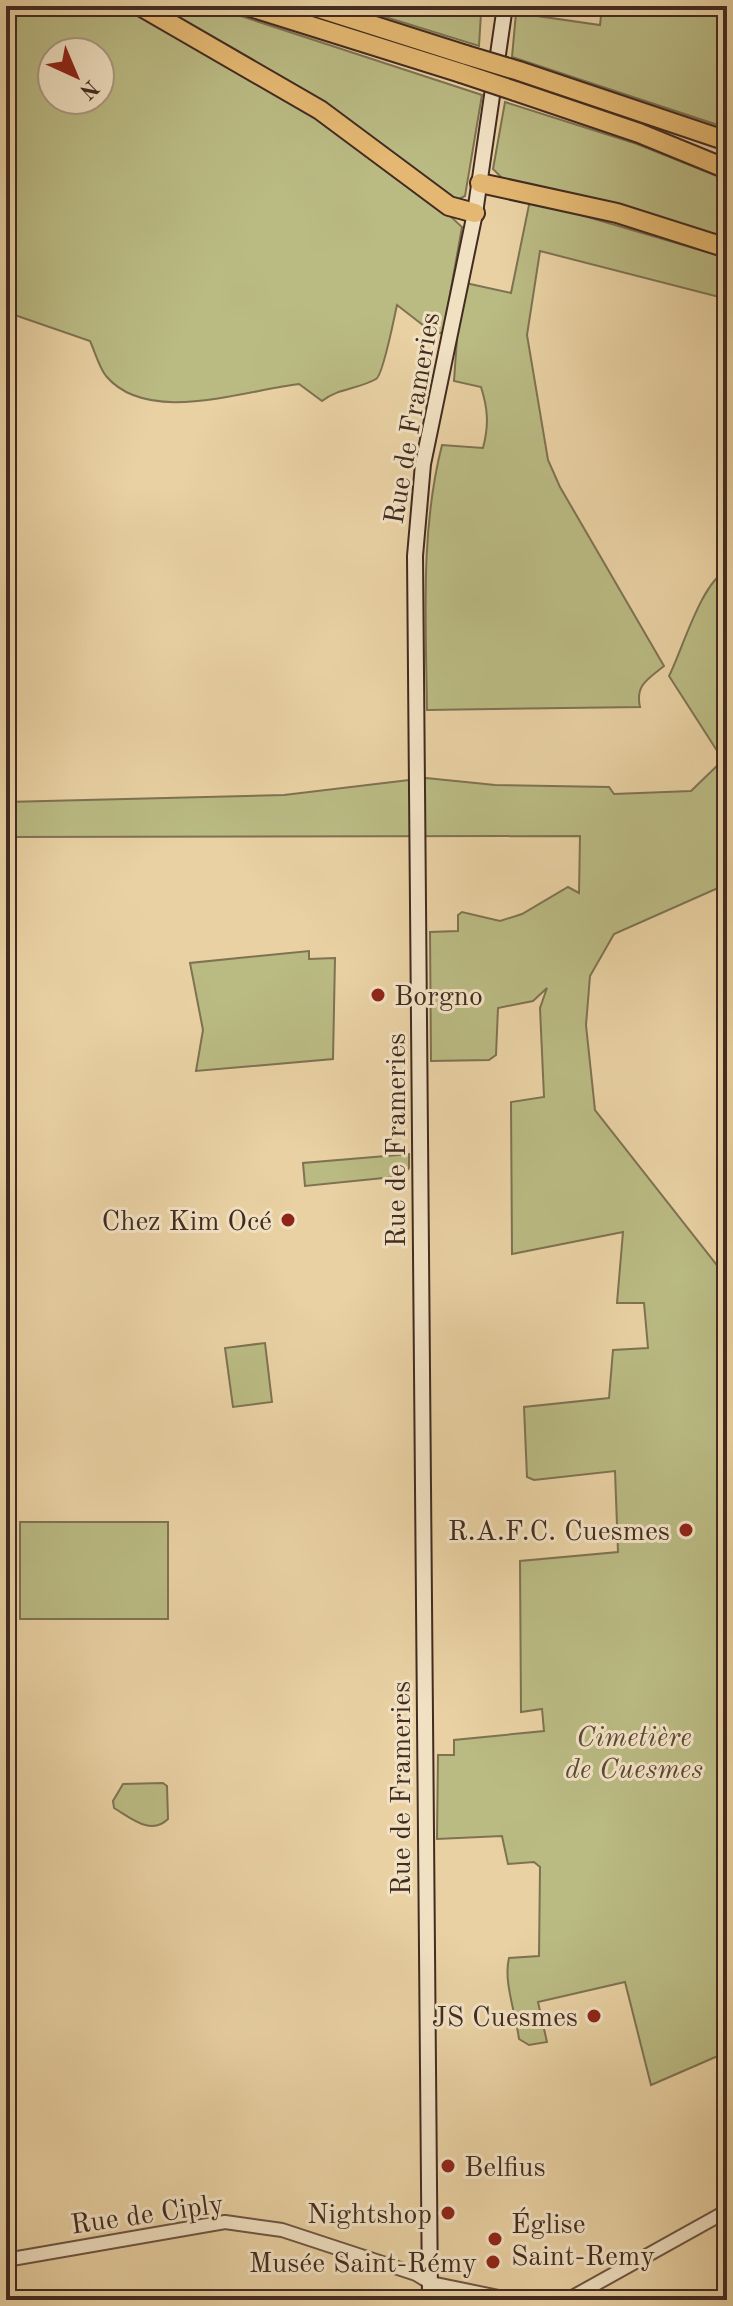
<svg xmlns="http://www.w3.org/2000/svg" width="733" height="2306" viewBox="0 0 733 2306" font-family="'Old Standard TT',serif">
<rect width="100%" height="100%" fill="#e9d1a3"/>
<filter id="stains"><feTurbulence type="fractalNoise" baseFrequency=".0025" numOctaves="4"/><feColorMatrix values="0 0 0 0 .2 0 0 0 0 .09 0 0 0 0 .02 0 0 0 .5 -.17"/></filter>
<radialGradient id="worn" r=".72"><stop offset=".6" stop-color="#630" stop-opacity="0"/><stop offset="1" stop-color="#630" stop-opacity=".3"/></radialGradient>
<!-- green -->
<g fill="#baba83" stroke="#7e7252" stroke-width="2" fill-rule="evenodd">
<path d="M 6,6 L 123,6 L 288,98 L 433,200 L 462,227 L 443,334 L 424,326 L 397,305 C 394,318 383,376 376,379 C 359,389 338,388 322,401 L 299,384 C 245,390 148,426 106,376 C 99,367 95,352 90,341 L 6,312 ZM 52,52 L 100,52 L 100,100 L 52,100 Z"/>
<path d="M 148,6 L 210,6 L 482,95 L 465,196 L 457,200 L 447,196 Z"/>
<path d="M 350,6 L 468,6 L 481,13 L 479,46 Z"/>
<path d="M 602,6 L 727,6 L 727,128 L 512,57 L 516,13 L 600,25 Z"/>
<path d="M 505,102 L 637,144 L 727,180 L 727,242 L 505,181 L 493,169 Z"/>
<path d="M 530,200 L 727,258 L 727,299 L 540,251 L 527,335 L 548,460 L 560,487 L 664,666 C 648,679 635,685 640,707 L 427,710 C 426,622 420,531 442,445 L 483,448 C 489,425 488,409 481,387 L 454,381 L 461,282 L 511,293 Z"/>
<path d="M 727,570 L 727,884 L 614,934 L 590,976 L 586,1025 L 595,1110 L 727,1278 L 727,2052 L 651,2085 L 625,1982 L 538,2002 L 547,2042 L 529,2045 L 519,2039 C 516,2014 503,1981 509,1958 L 539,1956 L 540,1867 L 534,1862 L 508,1864 L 502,1836 L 437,1839 L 438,1755 L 454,1755 L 454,1740 L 544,1731 L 542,1709 L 521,1712 L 520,1561 L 618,1552 L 615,1471 L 534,1480 L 527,1477 L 524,1407 L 609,1398 L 613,1350 L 648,1348 L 644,1303 L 617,1303 L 623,1232 L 512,1254 L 511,1102 L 544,1097 L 540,1008 L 547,988 L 533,1001 L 498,1008 L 496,1055 L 489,1060 L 431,1061 L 430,932 L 458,931 L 458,915 L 462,912 L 500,921 L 522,914 L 568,887 L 579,893 L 580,836 L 6,837 L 6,802 L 284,795 L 426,778 L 495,785 L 609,787 L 614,794 L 691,791 L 723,760 L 669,676 C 683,648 701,583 727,570 Z"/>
<path d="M 309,951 L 309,959 L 335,958 L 333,1059 L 196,1071 L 203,1030 L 190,963 Z"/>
<path d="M 409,1154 L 409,1168 L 403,1176 L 305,1186 L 303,1163 Z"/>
<path d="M 265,1343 L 272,1402 L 233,1407 L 225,1348 Z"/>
<rect x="20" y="1522" width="148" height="97"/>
<path d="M 163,1783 L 167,1786 L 168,1819 C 151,1836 131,1818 114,1808 L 113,1801 L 123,1784 Z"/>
<path d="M 198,2290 L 305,2300 L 192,2300 L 194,2291 Z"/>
</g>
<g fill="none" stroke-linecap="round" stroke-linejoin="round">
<defs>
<g id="tertiary">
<path d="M 6,2260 L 225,2222 L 282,2230 L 416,2274 L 431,2283 L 513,2300"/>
<path d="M 431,2295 L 442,2300"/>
<path d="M 567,2300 L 727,2211"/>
</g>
<path id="secondary" d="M 430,2300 L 415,556 L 423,464 L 475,213 L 505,6"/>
<g id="motorway">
<path d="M 140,6 L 320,110 L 449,206 L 475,213"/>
<path d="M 247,6 L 461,73"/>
<path d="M 312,6 L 466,55"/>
<path d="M 519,71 L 727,141"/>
<path d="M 515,91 L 639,133 L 727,169"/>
<path d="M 480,183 L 617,213 L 727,248"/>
</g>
</defs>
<!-- tertiary casing -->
<use href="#tertiary" stroke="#6c5442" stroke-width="16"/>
<!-- secondary casing -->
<use href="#secondary" stroke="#422b21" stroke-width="18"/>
<!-- motorway casing -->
<use href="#motorway" stroke="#422b21" stroke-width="22"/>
<!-- tertiary -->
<use href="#tertiary" stroke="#f1e1c3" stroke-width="12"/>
<!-- secondary -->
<use href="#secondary" stroke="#f1e1c3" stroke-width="14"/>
<!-- motorway -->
<use href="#motorway" stroke="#e4b872" stroke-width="18"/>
<defs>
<g id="motorway-bridge">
<path d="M 466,55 L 519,71"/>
<path d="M 461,73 L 515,91"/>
</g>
</defs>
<!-- motorway-bridge casing -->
<use href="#motorway-bridge" stroke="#422b21" stroke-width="22" stroke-linecap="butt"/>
<!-- motorway-bridge -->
<use href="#motorway-bridge" stroke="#e4b872" stroke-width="18"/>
</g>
<!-- markers -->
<g fill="#8f2418" stroke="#f1e1c3" stroke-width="3">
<circle cx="378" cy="995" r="8"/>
<circle cx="288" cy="1220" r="8"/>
<circle cx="686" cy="1530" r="8"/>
<circle cx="594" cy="2016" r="8"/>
<circle cx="448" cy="2166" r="8"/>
<circle cx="448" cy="2213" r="8"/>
<circle cx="495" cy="2239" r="8"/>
<circle cx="493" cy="2262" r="8"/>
</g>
<g text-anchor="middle" stroke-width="6" stroke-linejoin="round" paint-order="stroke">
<!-- street labels -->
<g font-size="28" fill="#422b21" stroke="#f1e1c3">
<text transform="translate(411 418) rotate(-80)" y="10">Rue de Frameries</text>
<text transform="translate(395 1140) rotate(-90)" y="10">Rue de Frameries</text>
<text transform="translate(400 1788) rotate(-90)" y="10">Rue de Frameries</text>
<text transform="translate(147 2213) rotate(-8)" y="10">Rue de Ciply</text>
</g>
<!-- poi labels -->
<g font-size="28" fill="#422b21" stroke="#f1e1c3" text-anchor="end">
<text x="394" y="1005" text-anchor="start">Borgno</text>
<text x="272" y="1230">Chez Kim Océ</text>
<text x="670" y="1540">R.A.F.C. Cuesmes</text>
<text x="578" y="2026">JS Cuesmes</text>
<text x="464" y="2176" text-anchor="start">Belfius</text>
<text x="432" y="2223">Nightshop</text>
<text x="511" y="2233" text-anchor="start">Église<tspan x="511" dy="32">Saint-Remy</tspan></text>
<text x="477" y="2272">Musée Saint-Rémy</text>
</g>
<!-- park labels -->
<g font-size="28" font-style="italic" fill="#5a4835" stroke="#f1e1c3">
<text x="634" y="1746">Cimetière<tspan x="634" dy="32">de Cuesmes</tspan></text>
</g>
</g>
<!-- margin -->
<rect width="733" height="2306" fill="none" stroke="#e9d1a3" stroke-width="32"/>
<rect x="8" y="8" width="717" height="2290" fill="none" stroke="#422b21" stroke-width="4"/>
<rect x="16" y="16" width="701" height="2274" fill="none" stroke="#422b21" stroke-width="2"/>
<!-- north arrow -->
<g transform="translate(76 76) rotate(136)"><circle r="38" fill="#f1e1c3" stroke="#ab9882" stroke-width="2"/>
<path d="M0-6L14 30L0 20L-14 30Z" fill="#8f2418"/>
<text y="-12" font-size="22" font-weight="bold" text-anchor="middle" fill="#422b21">N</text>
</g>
<rect width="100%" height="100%" filter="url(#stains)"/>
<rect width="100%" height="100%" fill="url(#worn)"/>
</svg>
